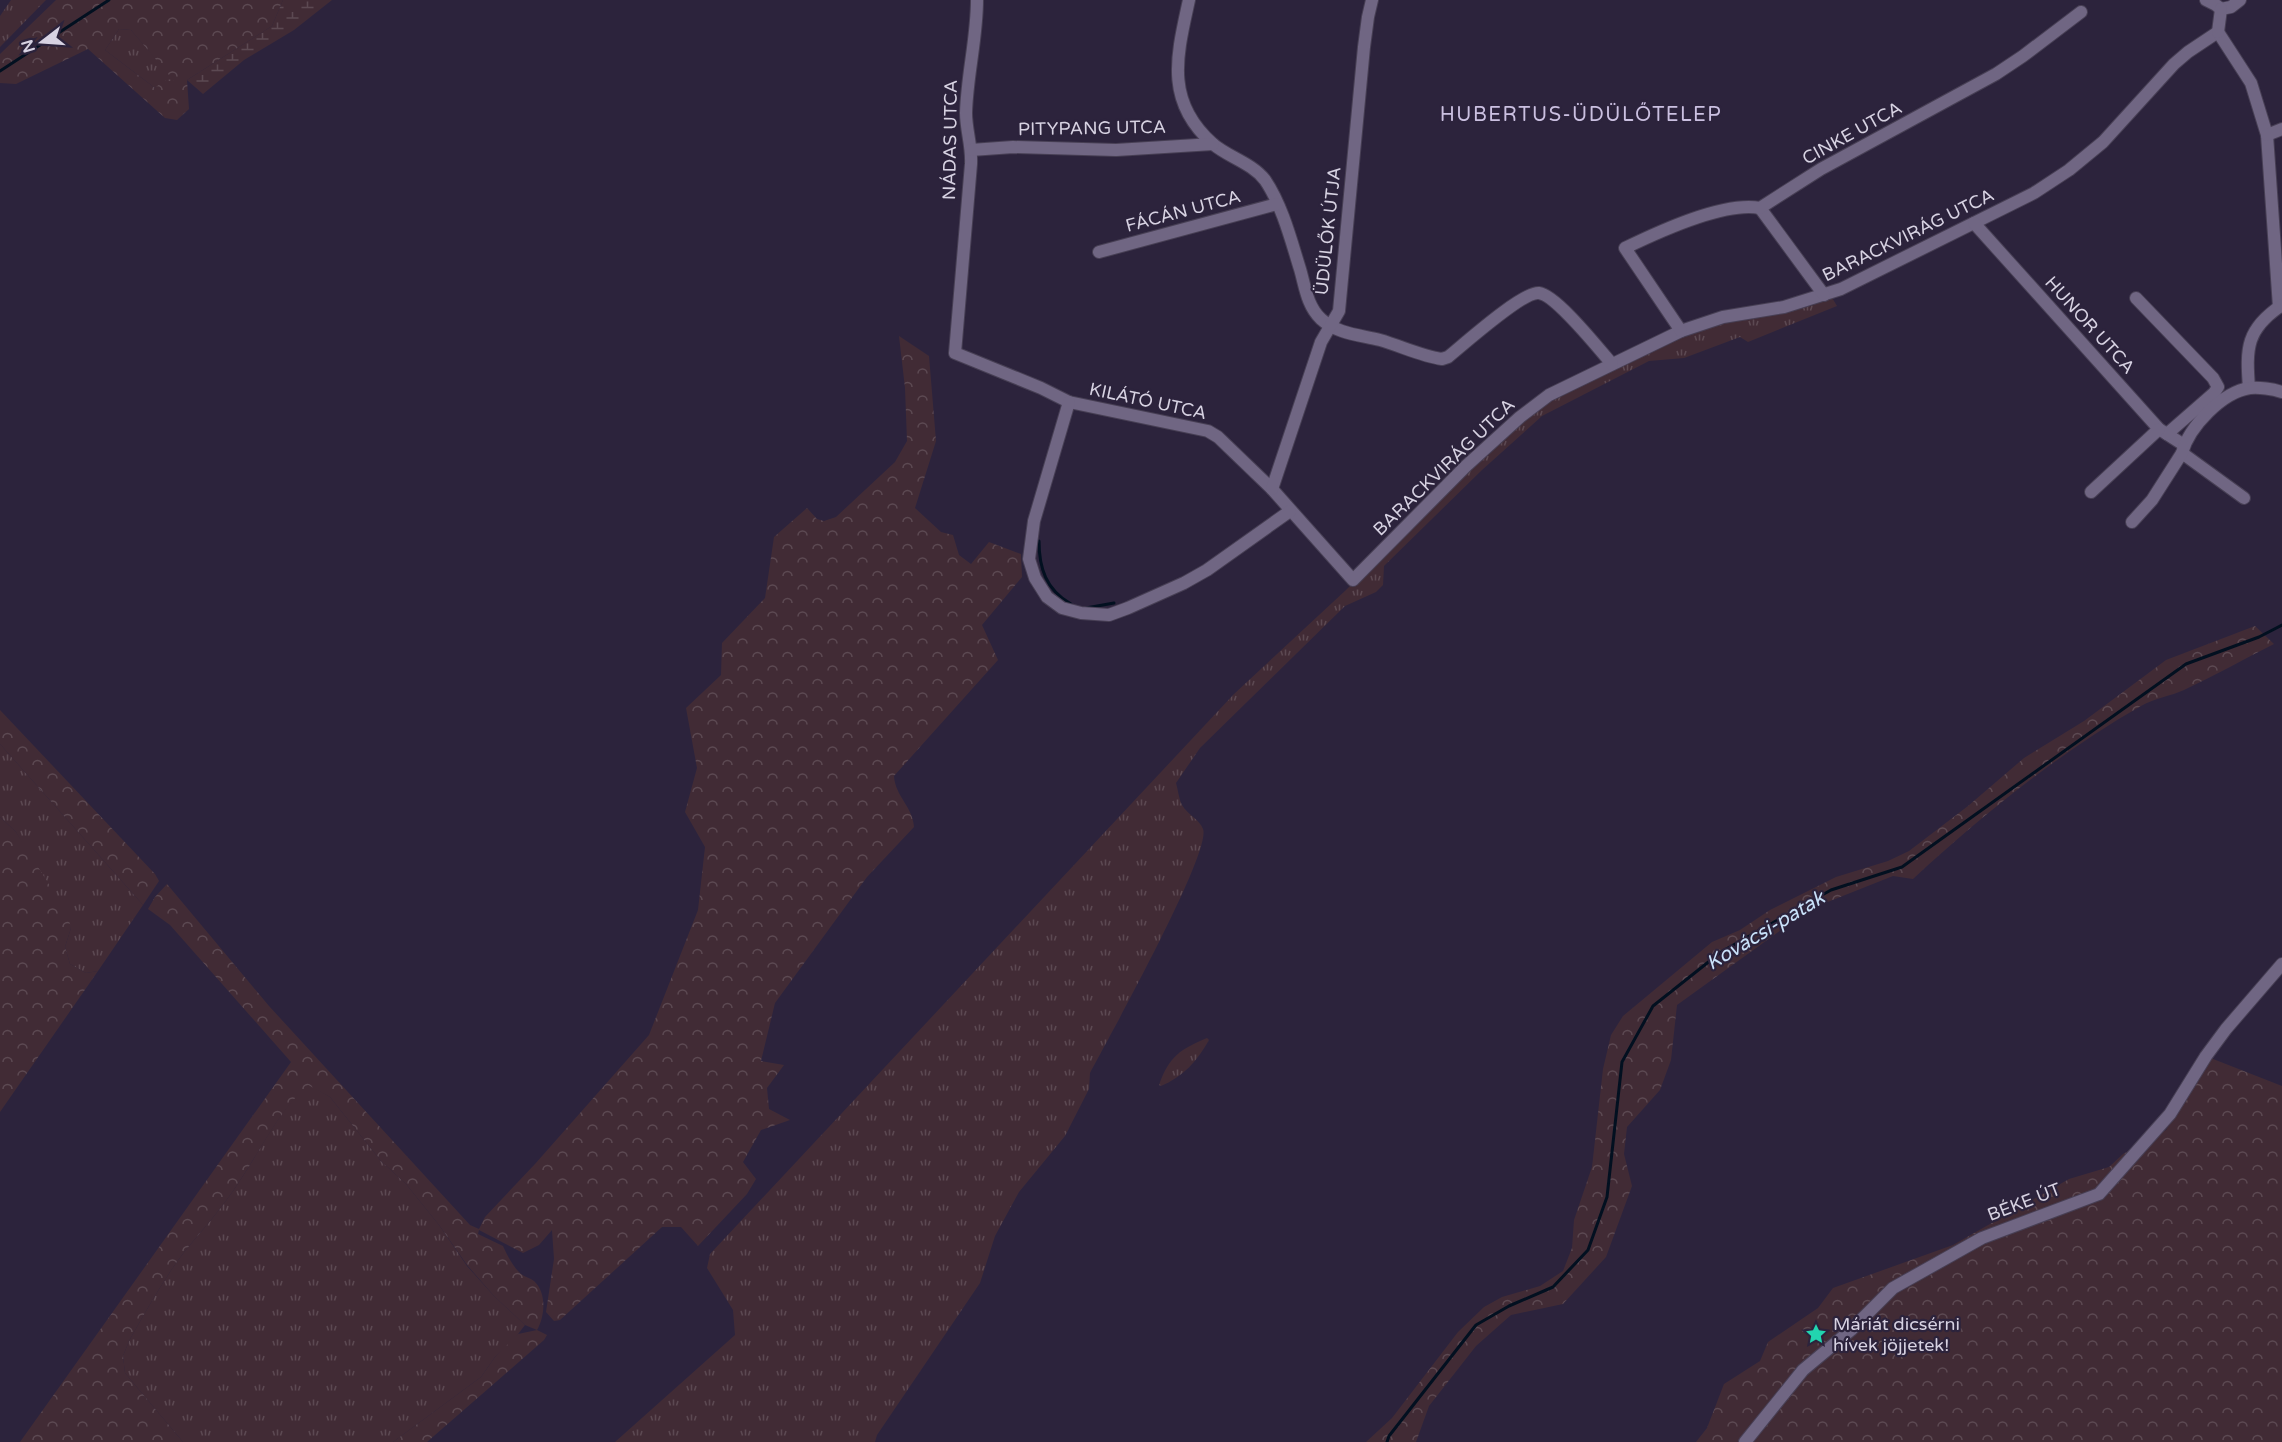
<svg xmlns="http://www.w3.org/2000/svg" width="2282" height="1442" viewBox="0 0 2282 1442" font-family="'Varela Round',sans-serif">
<defs>
<pattern id="grass-tufts" width="24" height="20" patternUnits="userSpaceOnUse" patternTransform="scale(1.5)"><rect width="24" height="20" fill="#412b35"/><path d="M3 7l-1-3M5 7V3M7 7l1-3M15 17l-1-3M17 17v-4M19 17l1-3" fill="none" stroke="#5c4952"/></pattern>
<pattern id="forest-crowns" width="20" height="18" patternUnits="userSpaceOnUse" patternTransform="scale(1.5)"><rect width="20" height="18" fill="#412b35"/><path d="M2 6a3 3 0 1 1 6 0M12 15a3 3 0 1 1 6 0" fill="none" stroke="#5c4952"/></pattern>
<pattern id="wetland-marsh" width="20" height="14" patternUnits="userSpaceOnUse" patternTransform="scale(1.5)"><rect width="20" height="14" fill="#412b35"/><path d="M1 5h8M5 5V1M11 12h8M15 12V8" fill="none" stroke="#5c4952"/></pattern>
</defs>
<rect width="100%" height="100%" fill="#2c233c"/>
<!-- grass -->
<g fill="url(#grass-tufts)">
<path d="M 11,0 L 46,0 L 0,47 L 0,16 Z"/>
<path d="M 119,29 L 131,30 L 175,81 L 155,88 L 105,50 Z"/>
<path d="M 1831,296 L 1837,306 L 1748,342 L 1740,337 L 1684,358 L 1649,361 L 1542,416 L 1482,470 L 1384,566 L 1383,585 L 1376,592 L 1345,606 L 1200,748 L 1176,783 C 1178,790 1179,799 1182,805 C 1187,814 1200,820 1203,829 C 1212,852 1107,1041 1090,1073 L 1089,1089 L 1065,1136 L 1019,1192 L 995,1236 L 980,1283 L 877,1435 L 875,1442 L 615,1442 L 735,1335 L 733,1310 L 707,1268 L 710,1254 L 1234,694 L 1346,590 L 1445,492 L 1514,428 L 1550,402 L 1700,326 L 1787,313 Z"/>
<path d="M 0,744 L 143,905 L 98,971 L 86,973 L 70,964 L 65,947 L 71,928 L 16,832 L 0,817 Z"/>
<path d="M 1207,1038 L 1209,1040 C 1198,1060 1183,1077 1161,1086 L 1159,1085 C 1169,1056 1181,1049 1207,1038 Z"/>
<path d="M 308,1084 L 330,1097 L 381,1161 L 406,1184 L 439,1225 L 467,1266 L 494,1296 L 525,1325 L 512,1342 L 495,1357 L 481,1377 L 393,1442 L 183,1442 L 125,1373 L 123,1356 L 129,1341 C 146,1311 164,1278 185,1251 C 204,1228 223,1207 239,1182 C 262,1148 277,1113 308,1084 Z"/>
</g>
<!-- forest -->
<g fill="url(#forest-crowns)" fill-rule="evenodd">
<path d="M 56,0 L 283,0 L 272,26 L 187,80 L 189,109 L 177,120 L 165,118 L 88,49 L 16,84 L 0,83 L 0,54 ZM 119,29 L 131,30 L 174,81 L 163,81 L 155,88 L 105,50 Z"/>
<path d="M 899,336 L 929,356 L 936,441 L 915,508 L 941,532 L 953,535 L 959,555 L 971,564 L 989,542 L 1021,554 L 1022,577 L 982,625 L 998,660 L 894,776 C 895,796 913,807 914,827 L 867,877 L 775,1003 L 761,1061 L 784,1065 L 767,1088 L 769,1109 L 790,1120 L 761,1130 L 743,1162 L 756,1179 L 747,1194 L 698,1246 L 681,1227 L 662,1227 L 560,1320 L 554,1321 L 546,1312 L 554,1259 L 552,1230 L 539,1245 L 523,1253 L 479,1230 L 478,1234 L 503,1246 C 507,1255 513,1267 521,1274 C 525,1277 530,1278 534,1281 C 547,1293 545,1316 537,1330 L 525,1325 L 494,1296 L 467,1265 L 439,1225 L 406,1184 L 381,1161 L 330,1097 L 308,1085 C 278,1112 262,1148 239,1182 C 223,1207 204,1228 185,1251 C 164,1278 146,1311 129,1341 L 123,1356 L 125,1373 L 183,1442 L 20,1442 L 291,1062 L 170,925 L 148,909 L 155,897 L 167,884 L 269,1006 L 470,1225 L 479,1229 L 485,1217 L 535,1164 L 649,1035 L 698,910 L 705,847 L 685,812 L 697,768 L 686,708 L 721,675 L 722,643 L 765,598 L 774,537 L 807,508 L 817,519 L 824,521 L 836,517 L 895,462 L 907,441 L 905,388 Z"/>
<path d="M 2255,626 L 2274,644 C 2244,659 2214,676 2184,690 C 2171,696 2155,698 2141,706 C 2060,752 1982,815 1913,879 L 1893,876 L 1810,909 L 1677,1005 L 1671,1060 L 1660,1090 L 1627,1127 L 1624,1154 L 1632,1186 L 1606,1257 L 1563,1304 L 1511,1315 L 1476,1346 L 1429,1406 L 1416,1442 L 1366,1442 L 1392,1418 L 1458,1332 L 1484,1307 L 1502,1297 L 1540,1286 L 1563,1271 L 1572,1248 L 1574,1220 L 1592,1167 L 1603,1069 L 1611,1035 L 1623,1016 L 1712,942 L 1740,930 L 1770,910 L 1836,877 L 1888,861 L 1909,851 L 1968,806 L 2024,758 L 2084,721 L 2166,660 Z"/>
<path d="M 0,710 L 155,874 L 159,881 L 143,905 L 0,744 Z"/>
<path d="M 0,817 L 16,832 L 67,913 L 71,928 L 65,947 L 70,964 L 86,973 L 98,971 L 0,1112 Z"/>
<path d="M 2208,1057 L 2282,1086 L 2282,1442 L 1696,1442 L 1707,1428 L 1724,1384 L 1760,1361 L 1768,1342 L 1818,1308 L 1833,1288 L 1953,1245 L 2069,1179 L 2109,1167 L 2123,1154 L 2166,1130 Z"/>
<path d="M 537,1330 L 547,1335 L 544,1340 L 427,1442 L 393,1442 L 481,1377 L 495,1357 L 518,1334 Z"/>
</g>
<!-- wetland -->
<path fill="url(#wetland-marsh)" d="M 283,0 L 332,0 L 294,30 L 244,60 L 203,94 L 187,80 L 272,26 Z"/>
<g fill="none" stroke-linecap="round" stroke-linejoin="round">
<!-- stream -->
<g stroke="#021020" stroke-width="3">
<path d="M 0,71 L 109,0"/>
<path d="M 1039,541 C 1039,568 1046,590 1071,604"/>
<path d="M 1086,608 L 1114,603"/>
<path d="M 1387,1442 L 1389,1436 L 1476,1325 L 1509,1306 L 1553,1287 L 1588,1250 L 1607,1197 L 1622,1062 L 1653,1006 L 1721,952 L 1831,890 L 1902,867 L 2186,664 L 2259,637 L 2282,625"/>
</g>
<defs>
<g id="minor">
<path d="M 977,0 C 977,38 967,75 966,113 C 966,130 972,146 971,164 L 955,353 L 1041,388 L 1069,402 L 1208,431 L 1218,437 L 1272,489 L 1353,580 L 1466,466 L 1520,417 L 1549,395 L 1681,331 L 1723,317 L 1784,307 L 1841,289 L 2034,193 L 2069,170 L 2103,142 L 2174,64 L 2188,52 L 2218,32"/>
<path d="M 1189,0 C 1177,55 1164,101 1213,144 C 1228,157 1252,163 1265,180 C 1282,205 1291,240 1300,269 C 1305,286 1307,306 1321,319 C 1337,334 1361,335 1380,340 C 1401,346 1421,356 1442,359 L 1448,357 C 1463,345 1523,291 1539,293 C 1556,295 1599,349 1612,364"/>
<path d="M 2206,0 L 2216,5 L 2221,9"/>
<path d="M 2221,9 L 2231,7 L 2240,0"/>
<path d="M 2218,32 L 2251,83 L 2267,135 L 2279,307"/>
<path d="M 2218,32 L 2221,9"/>
<path d="M 2267,135 L 2282,129"/>
<path d="M 971,150 L 1013,147 L 1116,150 L 1213,144"/>
<path d="M 1760,208 L 1824,295"/>
<path d="M 1974,223 L 2159,429 L 2184,445"/>
<path d="M 1099,252 L 1277,204"/>
<path d="M 2136,298 L 2213,378 L 2218,387 L 2214,393 L 2167,434"/>
<path d="M 1681,331 L 1625,248 C 1658,232 1724,201 1760,208 L 1821,169 L 1996,74 L 2023,56 L 2081,12"/>
<path d="M 2249,388 C 2246,348 2246,329 2282,305"/>
<path d="M 1069,402 L 1034,521 L 1029,559 L 1035,578 L 1047,597 L 1062,608 L 1081,613 L 1109,615 L 1128,608 L 1184,583 L 1207,570 L 1290,511"/>
<path d="M 2182,453 L 2244,498"/>
<path d="M 1272,489 L 1321,342 L 1339,311 L 1364,47 L 1368,17 L 1372,0"/>
<path d="M 2091,492 L 2159,429"/>
<path d="M 2132,522 L 2152,500 L 2182,453 C 2189,427 2222,392 2250,388 C 2259,387 2273,389 2282,392"/>
<path d="M 1745,1442 L 1803,1370 L 1851,1330 L 1893,1288 L 1982,1238 L 2099,1194 L 2170,1114 L 2206,1056 L 2226,1029 L 2282,964"/>
</g>
</defs>
<!-- minor casing -->
<use href="#minor" stroke="#473f54" stroke-width="14"/>
<!-- minor -->
<use href="#minor" stroke="#706683" stroke-width="12"/>
</g>
<!-- icons -->
<defs>
<symbol id="sight-bare" viewBox="-9 -9 18 18"><path d="M0-6L1.8-2.2L6-1.7L2.9 1.2L3.7 5.4L0 3.3L-3.7 5.4L-2.9 1.2L-6-1.7L-1.8-2.2Z" fill="#22d5af" stroke="#2c233c" stroke-width="2.5" paint-order="stroke"/></symbol>
</defs>
<g fill-rule="evenodd">
<use href="#sight-bare" x="1801" y="1319" width="30" height="30"/>
</g>
<g text-anchor="middle" stroke-width="4.5" stroke-linejoin="round" paint-order="stroke">
<!-- street labels -->
<g font-size="18" fill="#d7d2e2" stroke="#2c233c">
<text transform="translate(1092 128) rotate(-1)" y="6">PITYPANG UTCA</text>
<text transform="translate(1852 133) rotate(-29)" y="6">CINKE UTCA</text>
<text transform="translate(950 140) rotate(-89)" y="6">NÁDAS UTCA</text>
<text transform="translate(1183 211) rotate(-15)" y="6">FÁCÁN UTCA</text>
<text transform="translate(1328 231) rotate(-84)" y="6">ÜDÜLŐK ÚTJA</text>
<text transform="translate(1908 235) rotate(-26)" y="6">BARACKVIRÁG UTCA</text>
<text transform="translate(2090 325) rotate(48)" y="6">HUNOR UTCA</text>
<text transform="translate(1148 401) rotate(12)" y="6">KILÁTÓ UTCA</text>
<text transform="translate(1444 467) rotate(-44)" y="6">BARACKVIRÁG UTCA</text>
<text transform="translate(2024 1202) rotate(-21)" y="6">BÉKE ÚT</text>
</g>
<!-- poi labels -->
<g font-size="18" fill="#d7d2e2" stroke="#2c233c" text-anchor="start">
<text x="1833" y="1330">Máriát dicsérni<tspan x="1833" dy="21">hívek jöjjetek!</tspan></text>
</g>
<!-- neighbourhood labels -->
<g font-size="20" letter-spacing="1.5" fill="#cbc0e1" stroke="#2c233c">
<text x="1581" y="121">HUBERTUS-ÜDÜLŐTELEP</text>
</g>
<!-- water labels -->
<g font-size="20" font-style="italic" fill="#c9e1f9" stroke="#2c233c">
<text transform="translate(1765 930) rotate(-31)" y="7">Kovácsi-patak</text>
</g>
</g>
<!-- north arrow -->
<g transform="translate(42 42) rotate(253)" stroke="#2c233c" stroke-width="4.5" paint-order="stroke">
<path d="M0-4.5L10 22L0 15L-10 22Z" fill="#d7d2e2"/>
<text y="-9" font-size="16" font-weight="bold" text-anchor="middle" fill="#d7d2e2">N</text>
</g>
</svg>
